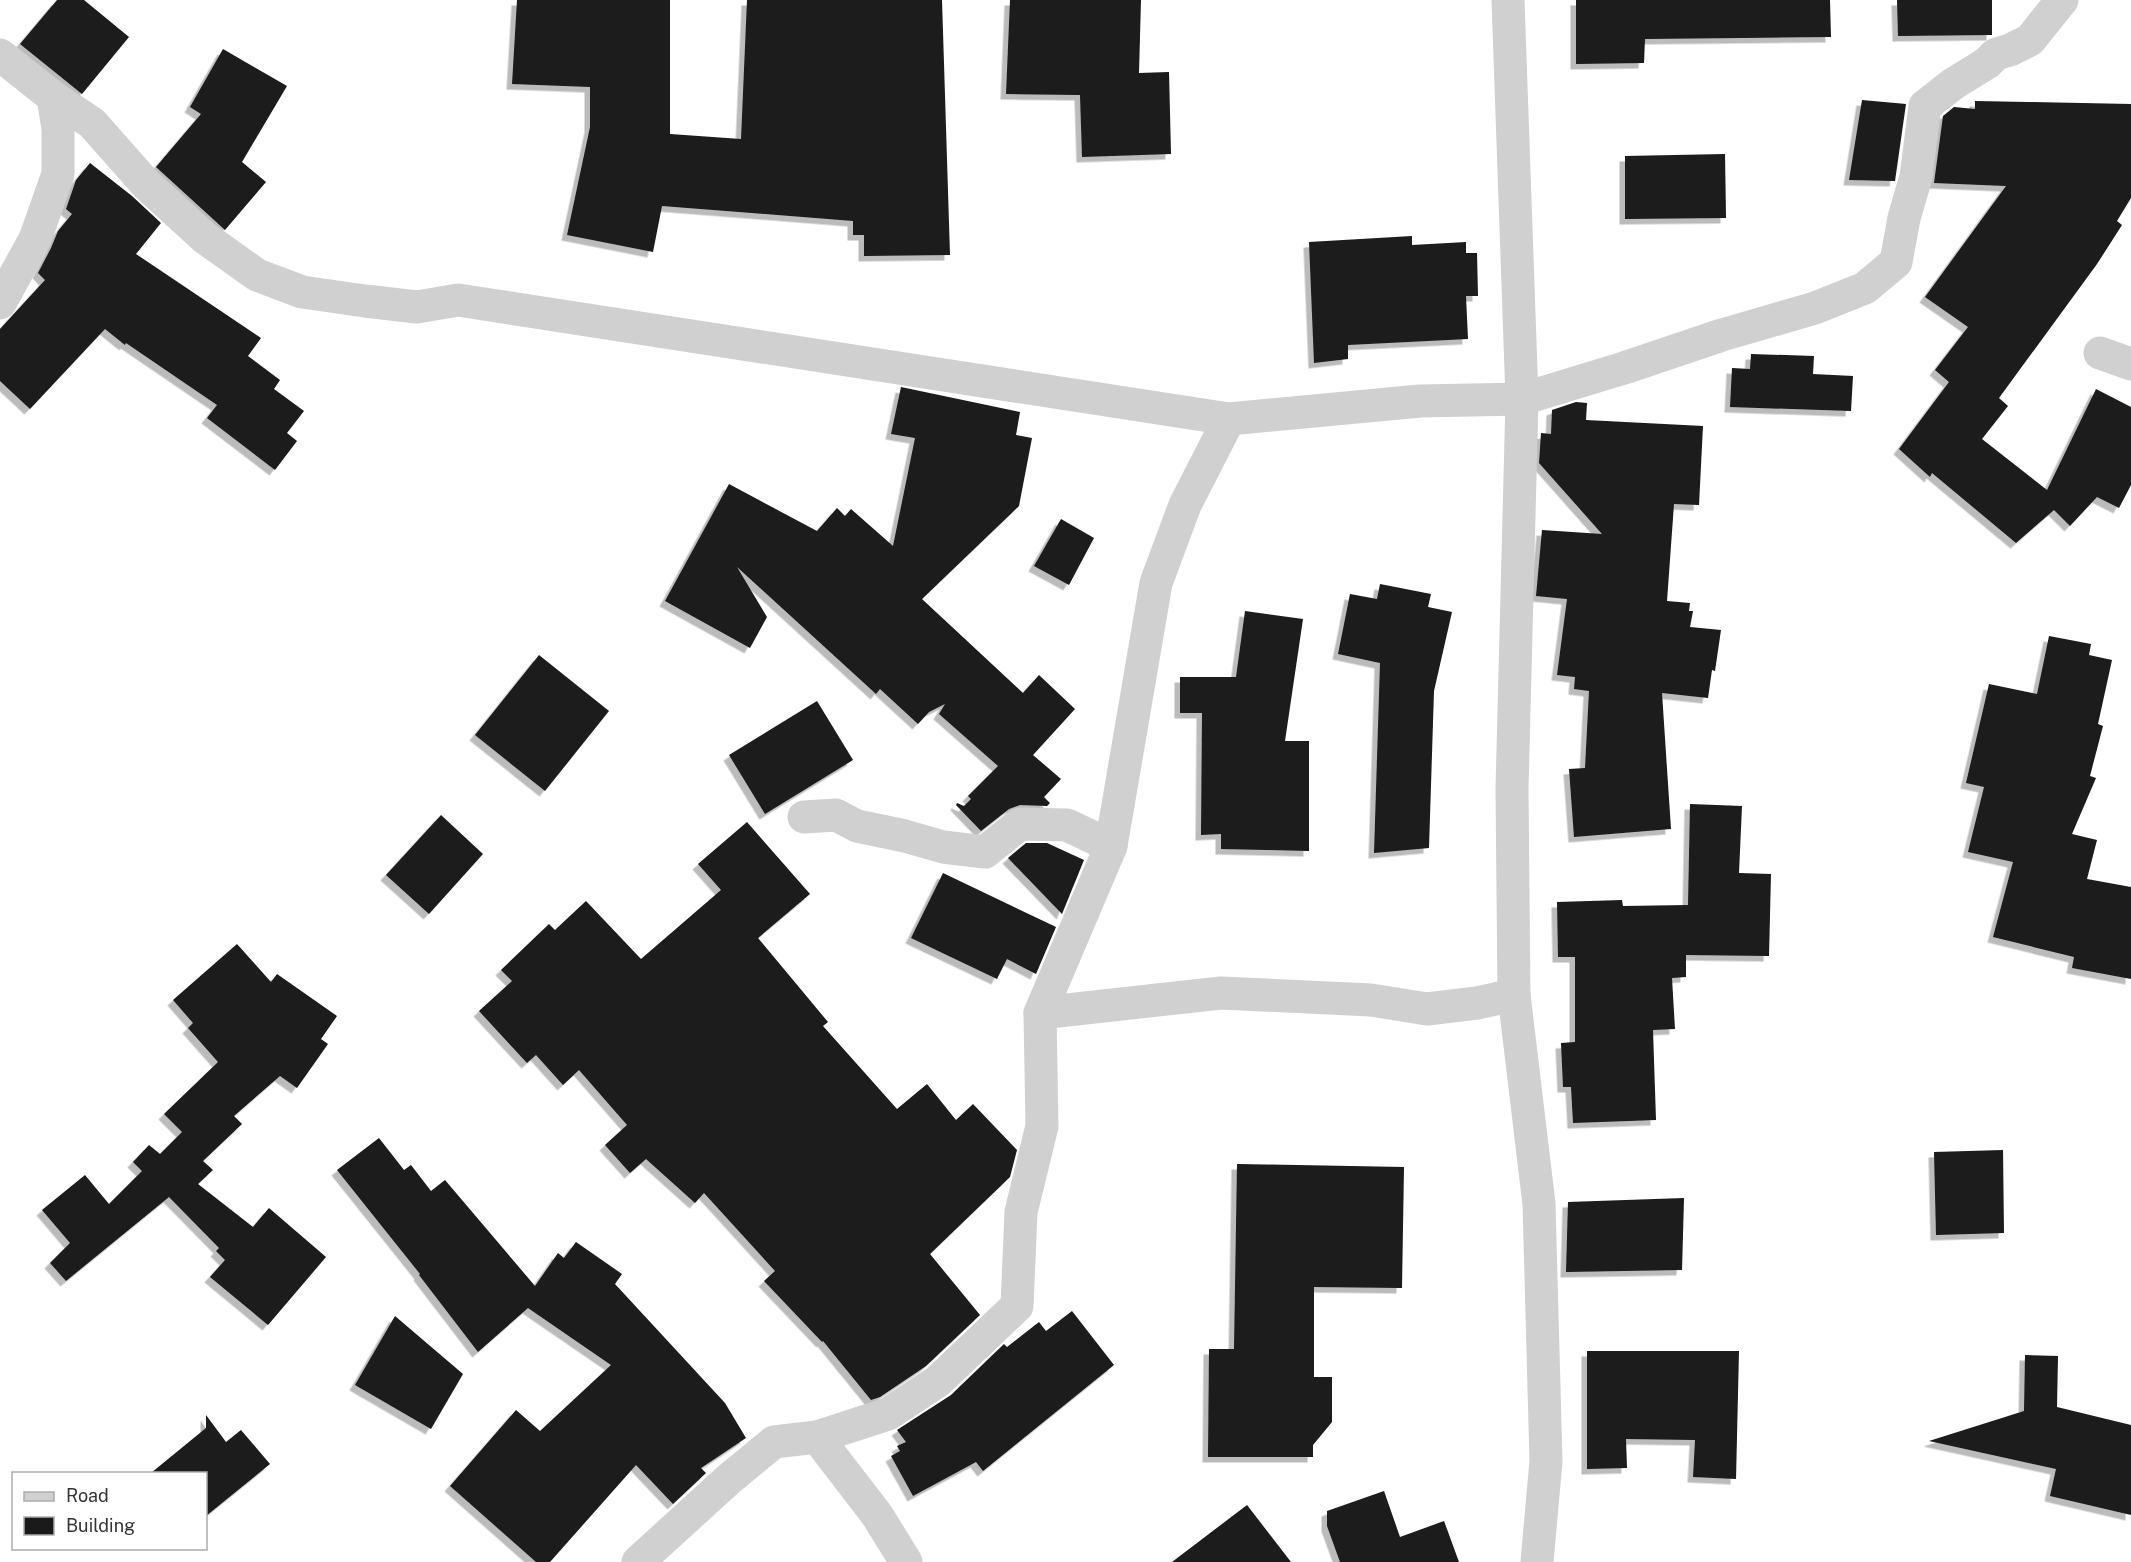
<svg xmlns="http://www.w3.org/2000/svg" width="2131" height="1562" viewBox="0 0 2131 1562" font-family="'Public Sans',sans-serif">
<defs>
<filter id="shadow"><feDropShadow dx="-5.5" dy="5.5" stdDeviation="0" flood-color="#0004"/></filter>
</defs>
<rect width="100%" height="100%" fill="#fff"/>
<!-- building -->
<g fill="#1a1a1a" filter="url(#shadow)">
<path d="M 57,0 L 84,0 L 129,37 L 82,94 L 20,44 Z"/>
<path d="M 517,0 L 670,0 L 670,134 L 741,139 L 747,0 L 942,0 L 950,255 L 864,256 L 864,235 L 853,235 L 853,221 L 662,206 L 653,252 L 567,235 L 590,127 L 590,87 L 512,84 Z"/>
<path d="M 1010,0 L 1141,0 L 1139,73 L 1169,72 L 1171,154 L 1082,157 L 1080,95 L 1006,94 Z"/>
<path d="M 1576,0 L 1830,0 L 1831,37 L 1645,39 L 1644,63 L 1576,64 Z"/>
<path d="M 1897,0 L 1992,0 L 1992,35 L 1898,36 Z"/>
<path d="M 223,49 L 287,86 L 242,162 L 266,182 L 225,230 L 156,167 L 201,114 L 190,107 Z"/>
<path d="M 1862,100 L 1906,104 L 1895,181 L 1849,180 Z"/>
<path d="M 1975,101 L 2131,104 L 2131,198 L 2117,221 L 2122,225 L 2097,264 L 1999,398 L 2008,406 L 1982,439 L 2047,490 L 2096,389 L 2131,407 L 2131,485 L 2119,508 L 2097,497 L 2070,526 L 2054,510 L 2016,543 L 1932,473 L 1930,477 L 1899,449 L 1949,382 L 1935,370 L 1968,327 L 1925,297 L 2006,186 L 1934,183 L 1943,116 L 1954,107 L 1975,109 Z"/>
<path d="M 1725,154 L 1726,218 L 1625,219 L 1625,156 Z"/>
<path d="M 90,163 L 132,196 L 161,223 L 136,254 L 261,338 L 248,356 L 280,380 L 274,389 L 304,411 L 287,433 L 297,441 L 275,470 L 207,418 L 217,405 L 126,343 L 125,345 L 105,329 L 30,409 L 0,381 L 0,329 L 45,280 L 38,273 L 51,248 L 58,231 L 72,214 L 66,209 L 76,180 Z"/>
<path d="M 1412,236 L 1412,245 L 1466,242 L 1466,253 L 1477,253 L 1478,296 L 1466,296 L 1468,339 L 1348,345 L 1348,359 L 1314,363 L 1309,242 Z"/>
<path d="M 1751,354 L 1814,356 L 1813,374 L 1853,376 L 1851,411 L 1730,407 L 1732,368 L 1750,369 Z"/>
<path d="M 901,387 L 1020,412 L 1016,435 L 1032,438 L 1019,506 L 922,599 L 1023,693 L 1039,675 L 1075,709 L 1033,755 L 1061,779 L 1044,797 L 1050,803 L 1047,806 L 1020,805 L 1009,809 L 981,831 L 956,805 L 957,803 L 964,806 L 971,799 L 968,796 L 998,766 L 939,714 L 945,704 L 929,712 L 918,724 L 880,689 L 876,694 L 737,567 L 767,617 L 750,648 L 665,601 L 729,484 L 817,531 L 837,508 L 845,516 L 851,509 L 893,546 L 915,438 L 891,434 Z"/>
<path d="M 1576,402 L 1587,403 L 1586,420 L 1703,426 L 1699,505 L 1674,504 L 1667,601 L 1690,603 L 1689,611 L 1693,611 L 1690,627 L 1721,630 L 1715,671 L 1712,670 L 1708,698 L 1662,693 L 1671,829 L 1574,837 L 1569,769 L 1585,768 L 1589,691 L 1574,689 L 1575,677 L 1557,675 L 1567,599 L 1536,596 L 1542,530 L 1602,534 L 1539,463 L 1541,433 L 1551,434 L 1552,410 Z"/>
<path d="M 1061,519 L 1094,538 L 1069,585 L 1034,566 Z"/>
<path d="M 1380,584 L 1431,594 L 1428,607 L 1452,612 L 1434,691 L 1429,848 L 1374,853 L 1380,663 L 1338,654 L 1350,594 L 1377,599 Z"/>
<path d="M 1245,611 L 1303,619 L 1285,741 L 1309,741 L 1309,851 L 1221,849 L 1221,834 L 1201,835 L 1202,713 L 1180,713 L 1180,677 L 1236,677 Z"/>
<path d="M 2049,636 L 2091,644 L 2089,655 L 2112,660 L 2098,724 L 2103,726 L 2090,776 L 2096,778 L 2072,834 L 2097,840 L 2087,879 L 2131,887 L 2131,979 L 2072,968 L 2074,957 L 1993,937 L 2013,862 L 1968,852 L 1984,787 L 1966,783 L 1989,684 L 2037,694 Z"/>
<path d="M 539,655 L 609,711 L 545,791 L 475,735 Z"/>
<path d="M 817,701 L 853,760 L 765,814 L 729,755 Z"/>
<path d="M 1690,804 L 1742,806 L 1739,873 L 1771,874 L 1769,956 L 1686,955 L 1686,977 L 1672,978 L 1675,1029 L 1653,1030 L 1656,1120 L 1573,1123 L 1571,1087 L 1563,1087 L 1561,1043 L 1575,1042 L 1575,957 L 1558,957 L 1557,902 L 1622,900 L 1623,906 L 1688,905 Z"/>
<path d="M 441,815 L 483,854 L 429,914 L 386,875 Z"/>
<path d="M 747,822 L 810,894 L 758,938 L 828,1022 L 823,1026 L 897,1109 L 927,1084 L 956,1120 L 973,1104 L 1017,1150 L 1010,1177 L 930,1254 L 980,1315 L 926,1366 L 880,1397 L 871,1400 L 823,1341 L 822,1342 L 764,1281 L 775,1271 L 704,1193 L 695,1203 L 646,1159 L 630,1173 L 605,1145 L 627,1125 L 579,1070 L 563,1085 L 536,1055 L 527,1063 L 479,1011 L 512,981 L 501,970 L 549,924 L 555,930 L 586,901 L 641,959 L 721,890 L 698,864 Z"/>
<path d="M 1026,843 L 1047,843 L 1084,860 L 1062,914 L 1008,858 Z"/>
<path d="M 943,873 L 1056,927 L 1036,974 L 1007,959 L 997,979 L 911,938 Z"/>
<path d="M 237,944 L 271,982 L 277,974 L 337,1016 L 321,1039 L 328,1044 L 297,1088 L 280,1076 L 234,1116 L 242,1124 L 203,1161 L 213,1170 L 198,1184 L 253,1227 L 269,1208 L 326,1257 L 268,1325 L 210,1277 L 225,1260 L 216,1251 L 219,1248 L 169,1197 L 66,1281 L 50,1263 L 70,1243 L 42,1210 L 85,1175 L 109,1204 L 142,1171 L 133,1162 L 149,1145 L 160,1154 L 182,1132 L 164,1114 L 218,1062 L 188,1028 L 193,1023 L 173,1000 Z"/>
<path d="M 379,1138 L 404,1170 L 411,1165 L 431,1191 L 445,1180 L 535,1286 L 558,1253 L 564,1258 L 576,1242 L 622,1274 L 615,1284 L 725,1403 L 746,1438 L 701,1468 L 706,1473 L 673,1504 L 636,1465 L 550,1562 L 536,1562 L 450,1486 L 516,1410 L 540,1431 L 611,1365 L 528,1308 L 478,1352 L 419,1275 L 420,1274 L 337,1170 Z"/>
<path d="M 2003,1150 L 2004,1233 L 1936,1235 L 1934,1152 Z"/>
<path d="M 1237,1164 L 1404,1167 L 1402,1288 L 1314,1287 L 1314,1377 L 1332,1377 L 1332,1422 L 1313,1445 L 1313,1457 L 1208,1457 L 1209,1349 L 1234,1349 Z"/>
<path d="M 1684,1198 L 1682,1270 L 1566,1272 L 1568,1202 Z"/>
<path d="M 1072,1311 L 1114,1365 L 983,1471 L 976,1462 L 913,1496 L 891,1456 L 900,1451 L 897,1446 L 906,1442 L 897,1430 L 951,1395 L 1004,1344 L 1007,1347 L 1039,1322 L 1046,1331 Z"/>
<path d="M 395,1316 L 463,1374 L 431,1429 L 355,1385 Z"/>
<path d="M 1587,1351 L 1739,1351 L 1736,1479 L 1693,1477 L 1695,1440 L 1626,1439 L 1627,1468 L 1587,1469 Z"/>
<path d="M 2025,1355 L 2058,1356 L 2057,1407 L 2131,1425 L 2131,1515 L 2050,1496 L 2056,1469 L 1929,1441 L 2024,1411 Z"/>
<path d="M 206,1415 L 226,1442 L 241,1430 L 270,1464 L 206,1516 L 206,1473 L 151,1473 L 206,1428 Z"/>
<path d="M 1384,1491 L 1400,1537 L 1444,1521 L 1459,1562 L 1340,1562 L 1327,1526 L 1327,1511 Z"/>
<path d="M 1247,1505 L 1291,1562 L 1172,1562 Z"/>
</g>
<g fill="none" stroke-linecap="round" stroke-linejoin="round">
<!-- minor -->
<g stroke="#d0d0d0" stroke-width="33">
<path d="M 1508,0 L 1522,399 L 1512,789 L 1514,995 L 1539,1204 L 1546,1461 L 1537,1562"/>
<path d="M 0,55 L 53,97 L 92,123 L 146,184 L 205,238 L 257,275 L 302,292 L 365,301 L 417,307 L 458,300 L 1229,419"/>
<path d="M 0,303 L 35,239 L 58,174 L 58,129 L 53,97"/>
<path d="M 2100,353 L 2131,364"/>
<path d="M 804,817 L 836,815 L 857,826 L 905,836 L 943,847 L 985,852 L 1020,824 L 1067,825 L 1111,846"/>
<path d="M 1040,1013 L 1221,993 L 1371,1000 L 1427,1009 L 1477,1003 L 1514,995"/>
<path d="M 817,1437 L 877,1515 L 906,1562"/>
<path d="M 638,1562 L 729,1479 L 774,1442 L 817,1437 L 888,1414 L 938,1381 L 1017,1306 L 1021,1212 L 1042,1126 L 1040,1013 L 1111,846 L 1156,583 L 1185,505 L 1229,419 L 1420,401 L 1522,399 L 1624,368 L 1722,335 L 1815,308 L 1865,288 L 1896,262 L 1904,218 L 1916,177 L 1925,106 L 1953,84 L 1987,63 L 1996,54 L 2010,50 L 2030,40 L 2062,0"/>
</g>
</g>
<!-- legend -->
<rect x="12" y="1472" width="195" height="78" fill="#ffffff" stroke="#adadad" stroke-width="1.5"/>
<rect x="24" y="1492" width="30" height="9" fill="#d0d0d0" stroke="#adadad" stroke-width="1.5"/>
<text x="66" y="1502" font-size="18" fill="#333333">Road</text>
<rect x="24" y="1517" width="30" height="18" fill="#1a1a1a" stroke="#adadad" stroke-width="1.5"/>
<text x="66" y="1532" font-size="18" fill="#333333">Building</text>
</svg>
